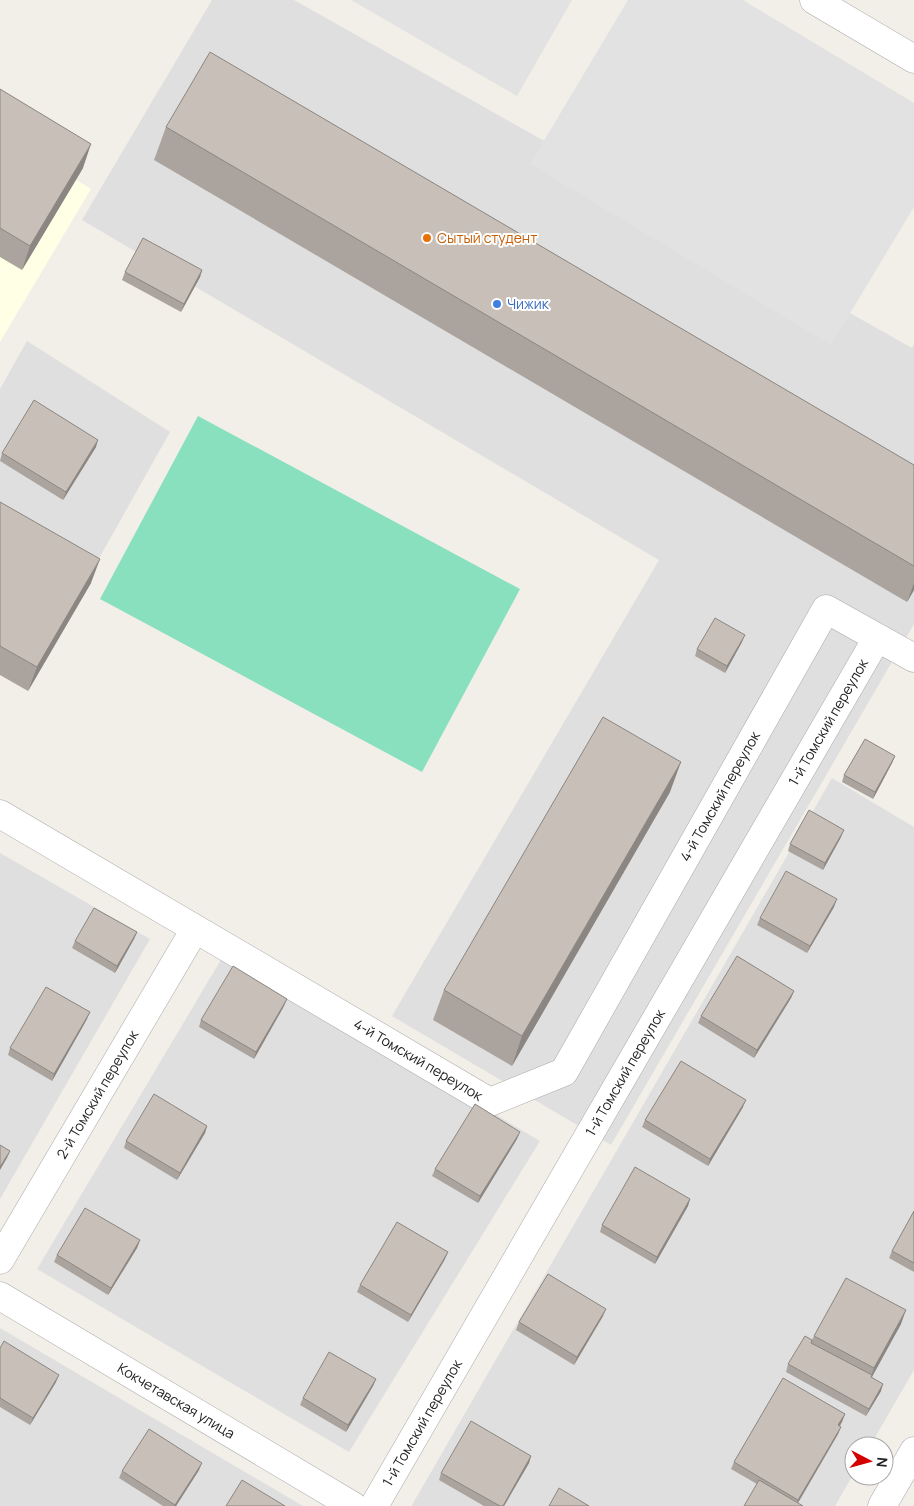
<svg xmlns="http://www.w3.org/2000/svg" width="914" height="1506" viewBox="0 0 914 1506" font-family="Manrope,sans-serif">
<rect width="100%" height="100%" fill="#f2efe9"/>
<!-- residential -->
<g fill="#e0dfdf">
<path d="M 212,0 L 294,0 L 912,348 L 914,344 L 914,624 L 611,1145 L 392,1016 L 659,560 L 82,220 Z"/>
<path d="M 27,341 L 170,432 L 93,569 L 0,515 L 0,389 Z"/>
<path d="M 832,778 L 914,827 L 914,1370 L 870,1446 L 854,1446 L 854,1473 L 835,1506 L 413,1506 L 412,1505 Z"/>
<path d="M 0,853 L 150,939 L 0,1199 Z"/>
<path d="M 225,953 L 540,1141 L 349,1452 L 37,1269 Z"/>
<path d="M 0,1328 L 303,1506 L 0,1506 Z"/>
</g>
<!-- education -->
<path fill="#ffffe5" d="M 0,133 L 91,189 L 0,342 Z"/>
<!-- pitch -->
<path fill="#88e0be" d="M 198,416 L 520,589 L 422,772 L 100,599 Z"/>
<!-- parking -->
<g fill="#e2e2e2">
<path d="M 351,0 L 572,0 L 517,96 Z"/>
<path d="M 628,0 L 743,0 L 914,103 L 914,207 L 831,345 L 530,164 Z"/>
</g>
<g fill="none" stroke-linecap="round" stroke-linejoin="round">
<defs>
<g id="minor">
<path d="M 814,0 L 914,59"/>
<path id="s1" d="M 0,814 L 490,1102 L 564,1072 L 826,609 L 914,658"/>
<path id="s2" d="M 0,1260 L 195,929"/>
<path id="s3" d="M 0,1296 L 353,1506"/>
<path id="s4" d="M 374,1506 L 877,638"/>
</g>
<path id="tertiary" d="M 882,1506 L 914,1451"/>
</defs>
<!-- minor casing -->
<use href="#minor" stroke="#a9a9a9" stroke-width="29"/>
<!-- tertiary casing -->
<use href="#tertiary" stroke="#a9a9a9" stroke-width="29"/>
<!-- minor -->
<use href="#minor" stroke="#fff" stroke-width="28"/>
<!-- tertiary -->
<use href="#tertiary" stroke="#fff" stroke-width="28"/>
</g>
<!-- wall -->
<g fill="#aba49e">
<path d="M 0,89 L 83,168 L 22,270 L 0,257 Z"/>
<path d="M 166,127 L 914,465 L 914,590 L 907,602 L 154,160 Z"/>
<path d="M 202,270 L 200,277 L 181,312 L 122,280 L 125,272 Z"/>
<path d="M 96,447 L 63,500 L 0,461 L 2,453 Z"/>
<path d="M 0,502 L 91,583 L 28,691 L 0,675 Z"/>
<path d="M 742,642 L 725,673 L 695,656 L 697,649 Z"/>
<path d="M 895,756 L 892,763 L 873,799 L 842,782 L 844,775 Z"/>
<path d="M 670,792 L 512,1066 L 433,1020 L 444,990 Z"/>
<path d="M 841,837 L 823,870 L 788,851 L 790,844 Z"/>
<path d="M 834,907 L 807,953 L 757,925 L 760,918 Z"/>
<path d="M 137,932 L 134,939 L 115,973 L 72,948 L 75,941 Z"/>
<path d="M 794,991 L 791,998 L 754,1058 L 698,1023 L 701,1016 Z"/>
<path d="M 284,1006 L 254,1059 L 199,1027 L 201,1020 Z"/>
<path d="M 87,1019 L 52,1081 L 8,1055 L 10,1048 Z"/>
<path d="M 743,1107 L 708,1166 L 642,1127 L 645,1120 Z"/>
<path d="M 207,1126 L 205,1133 L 177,1180 L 124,1148 L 126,1141 Z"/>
<path d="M 517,1139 L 478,1203 L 432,1176 L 435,1169 Z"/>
<path d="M 690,1199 L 688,1206 L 655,1264 L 600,1232 L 602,1225 Z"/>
<path d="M 914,1211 L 914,1272 L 889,1258 L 892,1251 Z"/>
<path d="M 140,1240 L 137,1248 L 108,1295 L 54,1262 L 57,1255 Z"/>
<path d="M 445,1259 L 408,1322 L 357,1292 L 360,1285 Z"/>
<path d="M 603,1316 L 574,1365 L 516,1330 L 519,1322 Z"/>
<path d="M 901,1324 L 872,1377 L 881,1391 L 866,1416 L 786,1372 L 788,1364 L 812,1340 L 814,1336 Z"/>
<path d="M 0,1348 L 56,1382 L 30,1425 L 0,1407 Z"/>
<path d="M 376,1379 L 373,1386 L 346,1432 L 300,1405 L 303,1398 Z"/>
<path d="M 845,1414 L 840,1426 L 838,1434 L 798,1503 L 757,1484 L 731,1469 L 734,1462 Z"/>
<path d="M 531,1456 L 529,1463 L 504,1506 L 484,1506 L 439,1480 L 441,1473 Z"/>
<path d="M 199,1470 L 176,1506 L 163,1506 L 119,1478 L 122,1471 Z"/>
</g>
<!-- shaded-wall -->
<g fill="#8b8681">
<path d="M 91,144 L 83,168 L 22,270 L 30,246 Z"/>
<path d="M 202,270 L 200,277 L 181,312 L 184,304 Z"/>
<path d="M 98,440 L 96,447 L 63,500 L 66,492 Z"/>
<path d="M 100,559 L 91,583 L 28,691 L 37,667 Z"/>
<path d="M 914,583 L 914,590 L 907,602 Z"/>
<path d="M 745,635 L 742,642 L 725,673 L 727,666 Z"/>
<path d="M 895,756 L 892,763 L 873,799 L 875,792 Z"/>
<path d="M 681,762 L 670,792 L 512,1066 L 522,1036 Z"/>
<path d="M 844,830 L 841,837 L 823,870 L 825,863 Z"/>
<path d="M 837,899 L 834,907 L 807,953 L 810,946 Z"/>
<path d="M 137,932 L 134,939 L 115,973 L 117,966 Z"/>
<path d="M 794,991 L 791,998 L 754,1058 L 757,1050 Z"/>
<path d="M 287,999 L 284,1006 L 254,1059 L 256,1052 Z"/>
<path d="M 90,1012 L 87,1019 L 52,1081 L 54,1074 Z"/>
<path d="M 746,1100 L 743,1107 L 708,1166 L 710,1159 Z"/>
<path d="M 207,1126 L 205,1133 L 177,1180 L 180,1173 Z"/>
<path d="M 520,1132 L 517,1139 L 478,1203 L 480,1196 Z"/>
<path d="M 10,1151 L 7,1158 L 0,1170 L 0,1167 Z"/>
<path d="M 690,1199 L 688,1206 L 655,1264 L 657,1257 Z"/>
<path d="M 140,1240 L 137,1248 L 108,1295 L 111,1288 Z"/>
<path d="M 448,1252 L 445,1259 L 408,1322 L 411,1315 Z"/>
<path d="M 606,1309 L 603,1316 L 574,1365 L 577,1357 Z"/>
<path d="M 906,1310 L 901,1324 L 869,1382 L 874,1368 Z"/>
<path d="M 59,1375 L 56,1382 L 30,1425 L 33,1418 Z"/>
<path d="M 376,1379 L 373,1386 L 346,1432 L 348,1425 Z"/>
<path d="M 883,1384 L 881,1391 L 866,1416 L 869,1409 Z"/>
<path d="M 845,1414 L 842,1422 L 836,1432 L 838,1425 Z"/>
<path d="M 841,1427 L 838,1434 L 796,1506 L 798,1500 Z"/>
<path d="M 531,1456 L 529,1463 L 504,1506 L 503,1506 Z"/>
<path d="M 202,1463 L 199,1470 L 176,1506 L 174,1506 Z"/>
</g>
<!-- building -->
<g fill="#c7bfb8" stroke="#8b8681">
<path d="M 210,52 L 914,465 L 914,566 L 166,127 Z"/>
<path d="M 0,89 L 91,144 L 30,246 L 0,228 Z"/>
<path d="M 143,238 L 202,270 L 184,304 L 125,272 Z"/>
<path d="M 34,400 L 98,440 L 66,492 L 2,453 Z"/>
<path d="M 0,502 L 100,559 L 37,667 L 0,646 Z"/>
<path d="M 715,618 L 745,635 L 727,666 L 697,649 Z"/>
<path d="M 603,717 L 681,762 L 522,1036 L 444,990 Z"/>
<path d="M 865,739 L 895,756 L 875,792 L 844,775 Z"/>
<path d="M 809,810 L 844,830 L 825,863 L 790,844 Z"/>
<path d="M 786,871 L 837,899 L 810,946 L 760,918 Z"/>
<path d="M 94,908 L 137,932 L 117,966 L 75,941 Z"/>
<path d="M 737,956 L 794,991 L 757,1050 L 701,1016 Z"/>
<path d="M 233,966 L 287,999 L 256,1052 L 201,1020 Z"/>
<path d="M 46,987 L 90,1012 L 54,1074 L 10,1048 Z"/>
<path d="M 681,1061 L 746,1100 L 710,1159 L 645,1120 Z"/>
<path d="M 154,1094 L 207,1126 L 180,1173 L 126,1141 Z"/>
<path d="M 475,1104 L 520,1132 L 480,1196 L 435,1169 Z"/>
<path d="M 0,1145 L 10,1151 L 0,1167 Z"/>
<path d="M 635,1167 L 690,1199 L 657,1257 L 602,1225 Z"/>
<path d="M 85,1208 L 140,1240 L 111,1288 L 57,1255 Z"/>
<path d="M 914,1211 L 914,1263 L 892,1251 Z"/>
<path d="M 397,1222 L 448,1252 L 411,1315 L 360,1285 Z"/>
<path d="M 548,1274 L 606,1309 L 577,1357 L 519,1322 Z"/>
<path d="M 846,1278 L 906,1310 L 874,1368 L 814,1336 Z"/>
<path d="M 805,1336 L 812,1340 L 811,1343 L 872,1375 L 871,1377 L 883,1384 L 869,1409 L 788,1364 Z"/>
<path d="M 4,1341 L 59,1375 L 33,1418 L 0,1398 L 0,1348 Z"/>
<path d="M 329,1352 L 376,1379 L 348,1425 L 303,1398 Z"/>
<path d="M 783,1378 L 845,1414 L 838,1425 L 841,1427 L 798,1500 L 734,1462 Z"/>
<path d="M 471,1421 L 531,1456 L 503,1506 L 500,1506 L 441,1473 Z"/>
<path d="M 149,1429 L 202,1463 L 175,1505 L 122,1471 Z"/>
<path d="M 242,1480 L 285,1506 L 226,1506 Z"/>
<path d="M 759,1480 L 803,1506 L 744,1506 Z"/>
<path d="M 559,1488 L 589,1506 L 549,1506 Z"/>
</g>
<!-- markers -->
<circle fill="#e8710a" stroke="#fff" stroke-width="2" cx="427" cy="238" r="5"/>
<circle fill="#3f7fe0" stroke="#fff" stroke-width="2" cx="497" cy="304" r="5"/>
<g text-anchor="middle" stroke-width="4" stroke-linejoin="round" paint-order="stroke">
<!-- food labels -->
<g font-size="14" fill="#c56008" stroke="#fff" text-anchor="start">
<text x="437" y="243">Сытый студент</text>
</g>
<!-- shop labels -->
<g font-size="14" fill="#366cbe" stroke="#fff" text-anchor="start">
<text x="507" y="309">Чижик</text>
</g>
<!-- street labels -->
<g font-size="14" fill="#222" stroke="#fff">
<text dy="5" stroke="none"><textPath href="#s4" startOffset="906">1-й Томский переулок</textPath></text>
<text dy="5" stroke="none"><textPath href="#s1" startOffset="965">4-й Томский переулок</textPath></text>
<text dy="5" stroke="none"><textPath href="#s1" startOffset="485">4-й Томский переулок</textPath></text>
<text dy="5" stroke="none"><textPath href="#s4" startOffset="501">1-й Томский переулок</textPath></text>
<text dy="5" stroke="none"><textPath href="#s2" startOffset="192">2-й Томский переулок</textPath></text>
<text dy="5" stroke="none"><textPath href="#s3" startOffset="205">Кокчетавская улица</textPath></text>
<text dy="5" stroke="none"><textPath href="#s4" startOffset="96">1-й Томский переулок</textPath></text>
</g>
</g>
<!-- north arrow -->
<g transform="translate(869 1461) rotate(96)"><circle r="24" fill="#ffffff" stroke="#a7a7a7"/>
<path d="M0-4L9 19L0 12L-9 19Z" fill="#d40000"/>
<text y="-8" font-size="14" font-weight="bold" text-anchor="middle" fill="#222222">N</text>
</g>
</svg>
